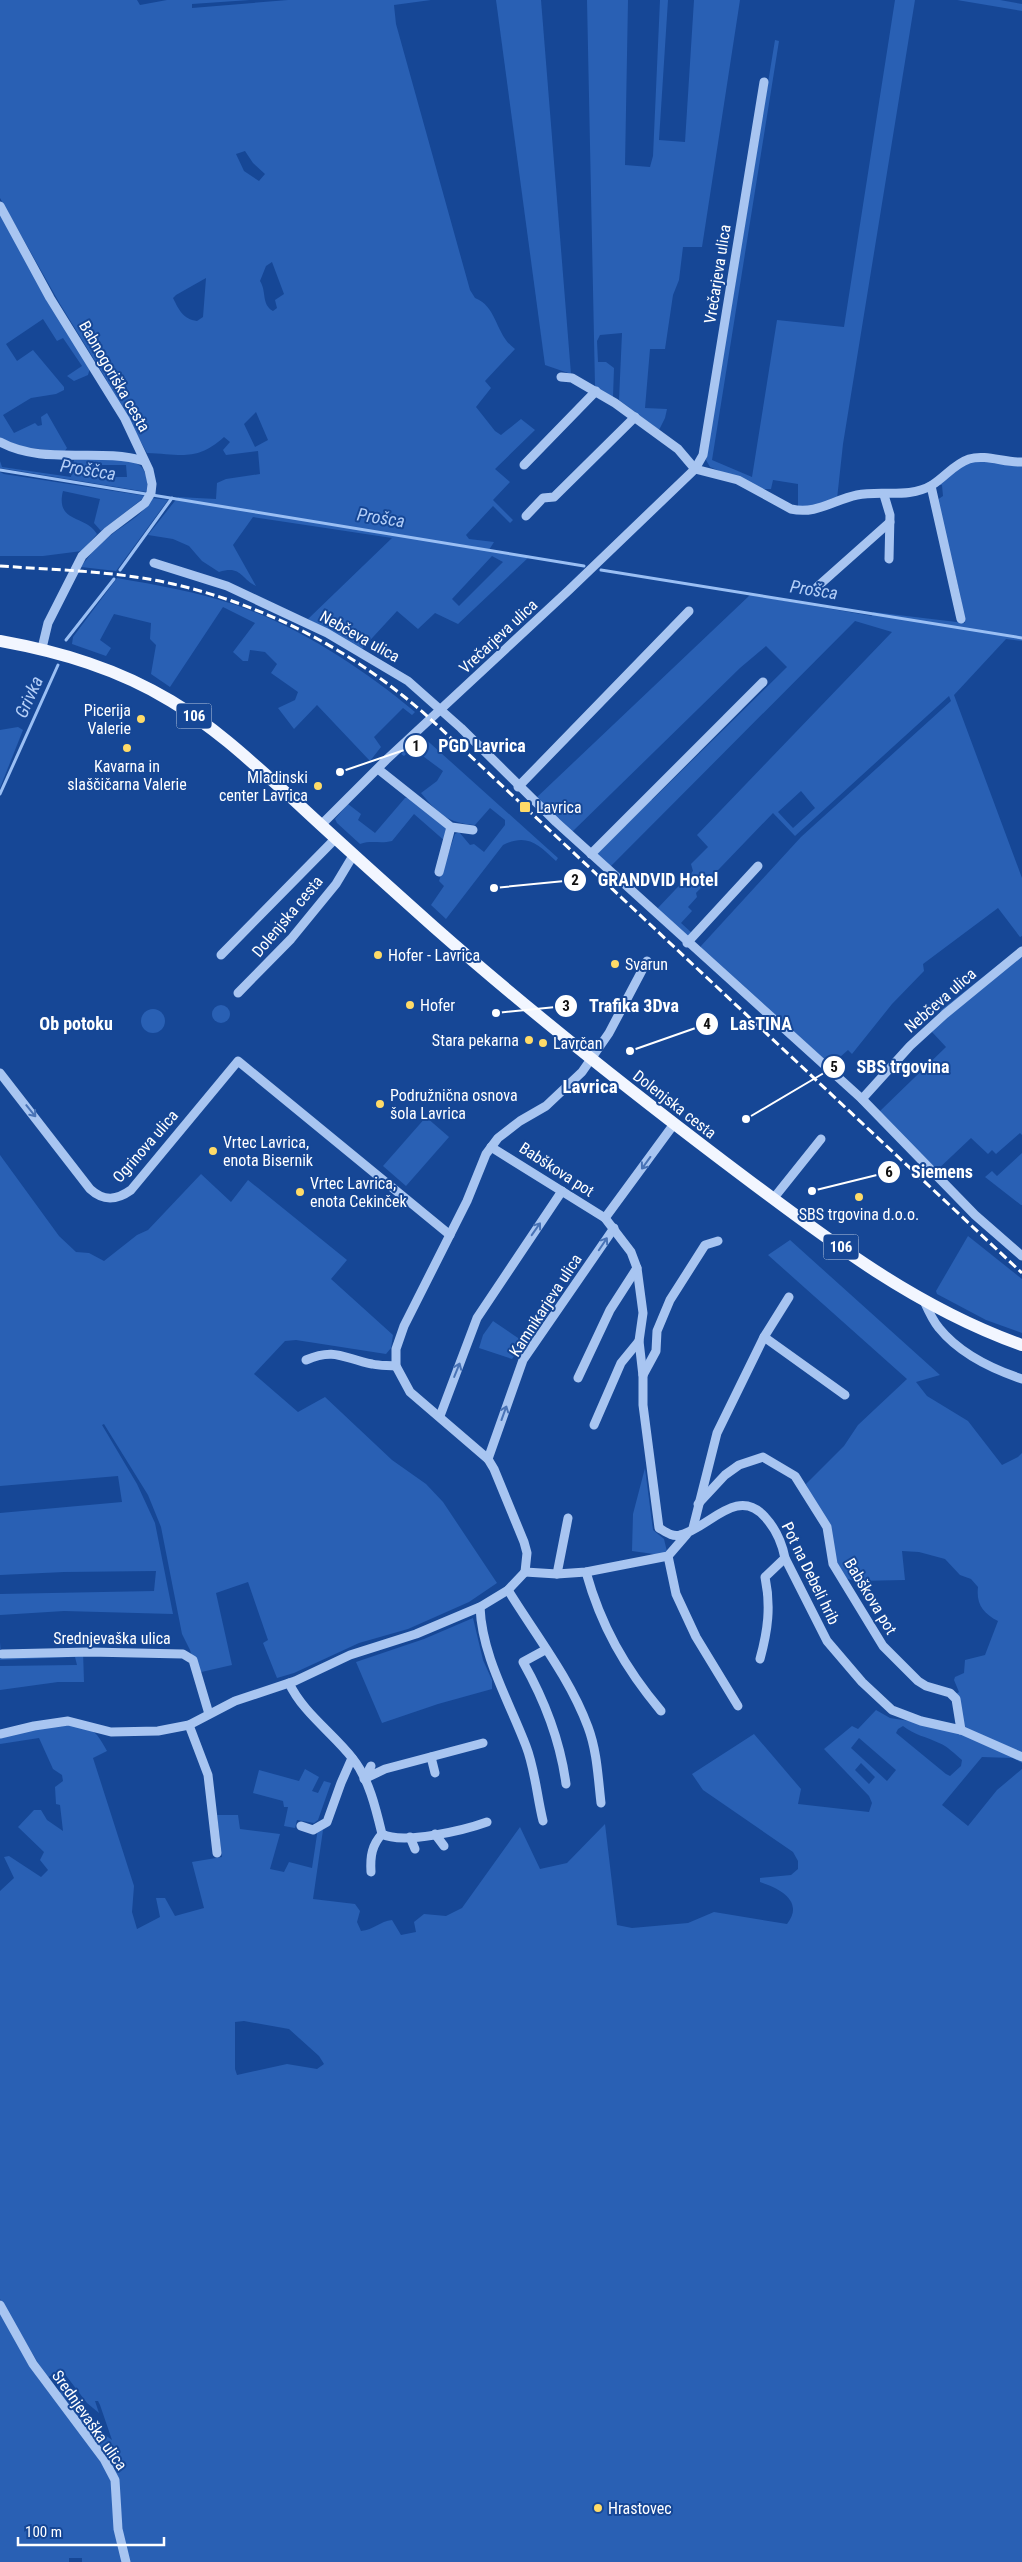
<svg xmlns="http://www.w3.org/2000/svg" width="1022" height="2562" viewBox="0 0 1022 2562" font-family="'Roboto Condensed',sans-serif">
<rect width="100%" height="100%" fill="#164796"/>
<!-- green -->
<g fill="#2960b4" fill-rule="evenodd">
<path d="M 0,0 L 137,0 L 140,5 L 167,0 L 250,0 L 192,4 L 192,8 L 288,0 L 431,0 L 394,5 L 396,24 L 470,290 L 475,298 C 498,307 495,335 515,349 L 485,381 L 491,388 L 476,407 L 495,431 L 501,435 L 521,419 L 535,430 L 495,469 L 510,482 L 493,500 L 513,520 L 510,523 L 493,506 L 466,535 L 469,539 L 494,542 L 489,550 L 530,556 L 458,624 L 435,613 L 418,629 L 397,611 L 362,649 L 308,619 L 392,538 L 253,517 L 233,545 L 256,586 C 240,578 241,565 219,572 L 202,561 L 189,546 L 173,539 L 148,535 L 178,497 L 216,499 L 217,483 L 226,479 L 260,474 L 258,451 L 226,455 L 223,450 L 230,442 L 224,437 C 196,462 181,454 147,453 L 106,379 L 60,304 L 0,198 ZM 245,151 L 253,163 L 265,174 L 259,181 L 244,171 L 236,154 ZM 272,262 L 284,294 L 275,300 L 277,308 L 273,311 C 261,304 267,292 260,281 L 266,266 ZM 206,278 L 203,317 L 197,321 C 183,319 179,310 173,298 L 176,295 ZM 256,412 L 268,440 L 255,447 L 244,424 ZM 492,556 L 503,562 L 459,606 L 452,599 Z"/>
<path d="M 496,0 L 541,0 L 571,374 L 545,365 Z"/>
<path d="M 587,0 L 628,0 L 625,165 L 650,167 L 653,156 L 660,0 L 668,0 L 659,140 L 685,142 L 694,0 L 740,0 L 702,247 L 683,247 L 679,280 L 673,295 L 665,349 L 650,349 L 645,408 L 667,409 L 665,418 L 659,430 L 619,400 L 622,333 L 600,335 L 597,341 L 598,362 L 606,362 L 614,368 L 613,397 L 595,386 Z"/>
<path d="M 895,0 L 915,0 L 843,444 L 837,499 L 822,505 L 798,507 L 798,484 L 773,480 L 771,489 L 763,489 L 710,467 L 706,460 L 775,40 L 779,41 L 712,460 L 752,477 L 777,320 L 844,327 Z"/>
<path d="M 957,0 L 1000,0 L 1022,4 L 1022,11 Z"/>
<path d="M 0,214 L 90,368 L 88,375 L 74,381 L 67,376 L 82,366 L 63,338 L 57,341 L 43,319 L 6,344 L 17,361 L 33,350 L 64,387 L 64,390 L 56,394 L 31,398 L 3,415 L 14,433 L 35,423 L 38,426 L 42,425 L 41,417 L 47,413 L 67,448 L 64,452 L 23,447 L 0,438 Z"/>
<path d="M 89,459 C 118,460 151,452 147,492 L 0,468 L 0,461 L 2,467 L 71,477 L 74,460 ZM 100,465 L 126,465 L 127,477 L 100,477 Z"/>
<path d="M 972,461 L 1022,464 L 1022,641 L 1006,639 L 954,695 L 1022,878 L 1022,936 L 1020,937 L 998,908 L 923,964 L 924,971 L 892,1004 L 852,1054 L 848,1050 L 831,1065 L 701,951 L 701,946 L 801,837 L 951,701 L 949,696 L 795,836 L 773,813 L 696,893 L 697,897 L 688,907 L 692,911 L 681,923 L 692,933 L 687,939 L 656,910 L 693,871 L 691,864 L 708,847 L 697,835 L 892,632 L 855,621 L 610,867 L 596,854 L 650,798 L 652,800 L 787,667 L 766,646 L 740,668 L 572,832 L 535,799 L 750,595 L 872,616 L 873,612 L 965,623 L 960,594 L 937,500 L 943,496 L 942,485 L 937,485 L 947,475 ZM 801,791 L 815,808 L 793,828 L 778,812 Z"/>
<path d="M 0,472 L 4,474 L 146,496 L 101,531 L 94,523 L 100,499 L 63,491 C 55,523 86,515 97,534 L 82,551 L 43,556 L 0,556 Z"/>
<path d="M 152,498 L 168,500 L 116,571 L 81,567 C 88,557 95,548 105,540 C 121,525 142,518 152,498 Z"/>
<path d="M 117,578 C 157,585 197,592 236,605 C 301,628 362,668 415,712 L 412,715 L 403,708 L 374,737 L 381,747 L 370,761 L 317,705 L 294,729 L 278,708 L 295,700 L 298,692 L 271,673 L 277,664 L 265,652 L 250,650 L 248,661 L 243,661 L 233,652 L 255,623 L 223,607 L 170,687 L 151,674 L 156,645 L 150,639 L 151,623 L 114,614 L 100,640 L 111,648 L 106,656 L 72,644 L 73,637 Z"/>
<path d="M 18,727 L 23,730 L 0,788 L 0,730 Z"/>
<path d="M 421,735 L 558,858 L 556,861 C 538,844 527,833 503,845 L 446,919 L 431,905 L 444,886 L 439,881 L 455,834 L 459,832 L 470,845 L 474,844 L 484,852 L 505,825 L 505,820 L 490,808 L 475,825 C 448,823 438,814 421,793 L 437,781 L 443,771 L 412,748 L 404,756 L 401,754 Z"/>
<path d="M 410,797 L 449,830 L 446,842 L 414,814 L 392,841 C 381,844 371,840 360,844 L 337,823 L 335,819 L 348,804 L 361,814 L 358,820 L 375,833 L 405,798 Z"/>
<path d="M 1022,946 L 1022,1135 L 1020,1133 L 996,1154 L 992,1150 L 988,1154 L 971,1138 L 935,1172 L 879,1112 L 946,1047 L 932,1032 L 941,1010 Z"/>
<circle cx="221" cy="1014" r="9"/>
<circle cx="153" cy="1021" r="12"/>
<path d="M 426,1117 L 449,1137 L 406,1186 L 383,1166 Z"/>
<path d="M 1022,1153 L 1022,1205 L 1021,1205 L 985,1177 L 992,1171 L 997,1176 Z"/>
<path d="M 0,1155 L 59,1236 L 76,1252 L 89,1253 L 104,1261 L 137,1235 L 148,1230 L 201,1174 L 231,1202 L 248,1180 L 347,1260 L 331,1279 L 393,1335 L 391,1348 L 386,1354 L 296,1340 L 285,1341 L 254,1374 L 298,1412 L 325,1397 L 392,1460 L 426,1484 L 443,1502 L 497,1583 L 469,1602 L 408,1629 L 359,1643 L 294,1673 L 277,1678 L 263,1643 L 268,1640 L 248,1582 L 216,1593 L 232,1665 L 197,1673 L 190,1650 L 182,1634 L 161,1527 L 148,1495 L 104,1424 L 102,1425 L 137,1484 L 155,1523 L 173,1614 L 64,1611 L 0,1615 L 0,1594 L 154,1591 L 156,1571 L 64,1572 L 0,1575 L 0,1513 L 122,1502 L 118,1476 L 0,1486 Z"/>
<path d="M 968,1236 L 1022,1279 L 1022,1333 L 986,1320 L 937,1294 L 936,1291 Z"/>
<path d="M 790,1240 L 940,1375 L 916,1382 L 927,1396 L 968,1421 L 1002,1465 L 1018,1457 L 1022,1453 L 1022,1763 L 1013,1758 L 982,1757 L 942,1805 L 968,1826 L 997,1790 L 1022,1769 L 1022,2562 L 129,2562 L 124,2547 L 118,2479 L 59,2392 L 63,2390 L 84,2419 L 112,2440 L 100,2405 L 98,2401 L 95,2401 L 99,2413 L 87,2403 L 61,2369 L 47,2378 L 0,2299 L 0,1891 L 14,1878 L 4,1857 L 9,1856 L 41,1877 L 48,1870 L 40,1860 L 44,1852 L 18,1827 L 34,1810 L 41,1810 L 47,1820 L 63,1831 L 60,1805 L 56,1804 L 55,1787 L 63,1781 L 62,1775 L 53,1769 L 39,1738 L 0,1744 L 0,1738 C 24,1732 78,1713 97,1735 C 101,1740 104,1746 107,1751 L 93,1758 L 134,1886 L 132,1912 L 137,1929 L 160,1917 L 156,1898 L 165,1898 L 175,1916 L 204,1908 L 192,1862 L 222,1857 L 217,1815 L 238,1815 L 240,1829 L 280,1834 L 270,1869 L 284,1872 L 289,1862 L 312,1868 L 318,1828 L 323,1830 L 313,1899 L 355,1904 L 360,1911 L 357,1922 L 361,1931 C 374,1930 380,1921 392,1920 L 401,1935 L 416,1932 L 414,1922 L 424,1914 L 446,1916 L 462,1908 L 520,1827 L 540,1869 L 567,1863 L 605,1824 L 617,1925 L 632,1928 L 688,1923 L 714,1912 L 787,1924 C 805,1901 779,1888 760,1882 L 760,1878 L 791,1875 L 798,1869 L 798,1861 L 793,1852 L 703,1790 L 692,1774 L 754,1734 L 801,1789 L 798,1804 L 869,1812 L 872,1803 L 869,1796 L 824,1749 L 852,1726 L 858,1729 L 876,1710 L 890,1718 L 954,1728 L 960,1722 L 953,1696 L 959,1692 L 954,1680 L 955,1677 L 964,1673 L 965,1660 L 985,1655 L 998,1621 C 983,1613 976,1604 978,1587 L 971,1579 L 960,1575 L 945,1559 L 919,1552 L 902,1551 L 905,1580 L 855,1581 L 841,1577 L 836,1570 L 835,1554 L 806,1484 L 844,1446 L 858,1425 L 907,1379 L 768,1255 ZM 903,1726 C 914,1735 927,1737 939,1743 C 947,1746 955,1754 962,1760 L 961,1766 L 950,1776 L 946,1774 L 896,1733 L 898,1729 ZM 859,1738 L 896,1770 L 887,1781 L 851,1748 ZM 861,1763 L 875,1777 L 869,1784 L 855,1770 ZM 244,2021 L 289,2029 L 319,2056 L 324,2064 L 317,2069 L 287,2064 L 237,2075 L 235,2069 L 235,2022 Z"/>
<path d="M 493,1321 L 524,1342 L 512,1359 L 479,1348 L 483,1335 Z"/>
<path d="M 645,1468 L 653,1530 L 664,1539 L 668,1556 L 632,1551 L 633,1514 Z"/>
<path d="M 473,1618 L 483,1660 L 492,1680 L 492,1689 L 438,1704 L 382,1723 L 356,1662 L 424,1639 Z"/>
<path d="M 0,1642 L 1,1655 L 83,1651 L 84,1682 L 58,1682 L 0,1690 L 0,1666 L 77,1665 L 75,1657 L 0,1660 Z"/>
<path d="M 305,1769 L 319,1777 L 312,1791 L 318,1793 L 324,1781 L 331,1783 L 318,1820 L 314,1823 L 297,1820 L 295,1828 L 284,1826 L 288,1807 L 284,1807 L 283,1801 L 253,1793 L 259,1770 L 299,1781 Z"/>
<path d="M 0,2313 L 38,2378 L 83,2436 L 111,2477 L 122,2562 L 82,2562 L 82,2558 L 69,2558 L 69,2562 L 0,2562 Z"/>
</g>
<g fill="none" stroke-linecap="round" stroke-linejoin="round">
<!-- stream -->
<g stroke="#9abff4" stroke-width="3">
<path d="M 0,470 L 584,566"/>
<path d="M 120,570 L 172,498"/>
<path d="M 601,570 L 1022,638"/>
<path d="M 66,640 L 114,579"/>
<path d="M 0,794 L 58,665"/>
</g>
<!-- minor -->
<g stroke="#a8c5f1" stroke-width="9">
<path d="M 0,206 L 50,298 L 125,419 L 149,470 L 152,484 L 151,493 L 145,503 L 108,531 L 82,556 L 48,623 L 42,648"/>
<path d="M 561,377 L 572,378 L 615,403 L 678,449 L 695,469 L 738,480 L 791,509 C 816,515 833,500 857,495 C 881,490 909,499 932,485 C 945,477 954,464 969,459 C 986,454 1005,463 1022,462"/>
<path d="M 0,442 C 44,466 98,447 144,461"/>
<path d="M 524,465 L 596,391"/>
<path d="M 931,486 L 961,619"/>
<path d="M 884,495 L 890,515 L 889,559"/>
<path d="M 526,516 L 543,498 L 554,497 L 635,417"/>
<path d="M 154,563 L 227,586 L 327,633 L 408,681 L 461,728 L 556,822 L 862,1099 L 975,1215 L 1022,1256"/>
<path d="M 817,587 L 890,522"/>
<path d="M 378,769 L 451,827 L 473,830"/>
<path d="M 518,787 L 689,611"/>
<path d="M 321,825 L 386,760 L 569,590 L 695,469 L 703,455 L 764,82"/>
<path d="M 591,854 L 763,682"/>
<path d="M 439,872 L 451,827"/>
<path d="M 687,943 L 758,866"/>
<path d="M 221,955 L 336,838"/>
<path d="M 238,993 L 291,939 L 336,884 L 354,854"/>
<path d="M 0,1073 L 90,1189 C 104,1202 117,1200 131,1190 L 238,1061 L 450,1235"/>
<path d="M 862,1099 L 910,1046 L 945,1014 L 1022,951"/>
<path d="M 491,1147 L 605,1218 L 631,1252 L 637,1268 L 643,1313 L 639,1341 L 643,1376 L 643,1405 L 659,1528 C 666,1532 672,1537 680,1535 C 708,1529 737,1485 765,1517 C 776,1529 782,1543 785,1558 L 827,1641 L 862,1682 L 892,1710 L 921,1721 L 961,1730 L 1022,1757"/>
<path d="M 773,1199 L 821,1139"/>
<path d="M 605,1218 L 674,1124"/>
<path d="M 924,1301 C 928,1310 933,1321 939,1328 C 960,1354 992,1369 1022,1379"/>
<path d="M 764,1337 L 845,1395"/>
<path d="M 306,1360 C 336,1347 344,1359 372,1364 C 380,1366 388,1365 396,1366"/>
<path d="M 643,1375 L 656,1351 L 657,1331 L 670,1300 L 705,1245 L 718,1241"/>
<path d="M 578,1378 L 610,1310 L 637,1268"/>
<path d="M 440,1416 L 477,1318 L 562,1191"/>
<path d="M 594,1425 L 621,1363 L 639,1341"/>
<path d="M 488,1459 L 523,1360 L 614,1228"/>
<path d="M 698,1504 L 725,1475 L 739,1465 L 763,1457 L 795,1476 L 827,1527 L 833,1564 L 883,1646 L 918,1681 L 926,1686 L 950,1693 L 956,1699 L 961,1730"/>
<path d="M 693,1528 L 717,1433 L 764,1337 L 789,1297"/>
<path d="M 668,1556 L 676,1594 L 696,1637 L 738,1706"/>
<path d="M 525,1572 L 527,1553 L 524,1542 L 494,1469 L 488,1459 L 410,1392 L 396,1366 L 396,1349 L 404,1326 L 467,1201 L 486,1154 L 498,1138 L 520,1121 L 546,1106 L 582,1072 L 609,1033 L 647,961"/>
<path d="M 525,1572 L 557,1574 L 586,1572 L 668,1556 L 687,1534"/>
<path d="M 586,1572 C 601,1626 625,1668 661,1711"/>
<path d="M 557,1574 L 568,1518"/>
<path d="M 508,1590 C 535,1634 570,1678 588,1727 C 597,1751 598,1777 601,1803"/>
<path d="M 480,1607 C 482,1656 509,1701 526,1746 C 535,1769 537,1797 543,1821"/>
<path d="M 545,1650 L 523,1662 C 545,1701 560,1739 566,1784"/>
<path d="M 2,1654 L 89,1652 L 183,1654 L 193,1660 L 209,1714"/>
<path d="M 760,1659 C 768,1630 771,1606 765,1577 L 785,1558"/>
<path d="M 289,1683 C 303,1713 333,1733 353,1759 C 369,1779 376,1809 382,1834 C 403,1845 465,1830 487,1822"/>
<path d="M 189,1725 L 208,1775 L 217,1853"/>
<path d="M 0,1734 L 34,1726 L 68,1721 L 111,1732 L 158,1731 L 189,1725 L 235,1701 L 295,1681 L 350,1655 L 416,1634 L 480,1607 L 508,1590 L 525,1572"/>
<path d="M 431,1757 L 435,1773"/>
<path d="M 371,1766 L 364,1779 L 385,1769 L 483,1743"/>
<path d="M 301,1826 L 313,1830 L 327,1822 L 341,1783 L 352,1758"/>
<path d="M 435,1834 L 444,1846"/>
<path d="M 410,1837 L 415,1849"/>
<path d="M 371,1872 C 370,1856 372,1845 382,1834"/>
<path d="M 0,2305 L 33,2364 L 104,2459 L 115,2480 L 118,2529 L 126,2562"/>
</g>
<!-- major -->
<path stroke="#f2f6ff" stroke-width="12" d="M 0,641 C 61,652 118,669 171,701 C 216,728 255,765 294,800 C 340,843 387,885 434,927 C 527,1009 624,1086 723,1161 C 816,1231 911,1306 1022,1345"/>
<!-- rail -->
<path stroke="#fff" stroke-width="3" stroke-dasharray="9 4" stroke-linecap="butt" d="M 0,566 C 57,570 117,571 173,584 C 256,603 336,642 402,695 C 424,712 444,732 464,750 L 1022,1273"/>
</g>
<!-- one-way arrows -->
<defs><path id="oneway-shaft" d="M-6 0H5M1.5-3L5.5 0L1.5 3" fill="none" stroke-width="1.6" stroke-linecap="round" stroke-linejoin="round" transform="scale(1.25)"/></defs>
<g stroke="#4973b6">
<use href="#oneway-shaft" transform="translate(31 1111) rotate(51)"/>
<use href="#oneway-shaft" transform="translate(646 1163) rotate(126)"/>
<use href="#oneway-shaft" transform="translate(536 1229) rotate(-55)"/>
<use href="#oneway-shaft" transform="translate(603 1244) rotate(-56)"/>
<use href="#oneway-shaft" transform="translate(457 1370) rotate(-68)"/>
<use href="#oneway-shaft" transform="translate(504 1413) rotate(-70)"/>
</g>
<!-- markers -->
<g fill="#ffdb68" stroke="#164796" stroke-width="2">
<circle cx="141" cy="719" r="5"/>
<circle cx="127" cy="748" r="5"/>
<circle cx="318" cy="786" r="5"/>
<rect x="519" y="801" width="12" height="12" rx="2.5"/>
<circle cx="378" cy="955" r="5"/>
<circle cx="615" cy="964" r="5"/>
<circle cx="410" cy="1005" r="5"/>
<circle cx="529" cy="1040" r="5"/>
<circle cx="543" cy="1043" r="5"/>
<circle cx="380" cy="1104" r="5"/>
<circle cx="213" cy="1151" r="5"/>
<circle cx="300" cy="1192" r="5"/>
<circle cx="859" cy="1197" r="5"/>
<circle cx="598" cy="2508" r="5"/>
</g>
<g text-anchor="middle" stroke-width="4" stroke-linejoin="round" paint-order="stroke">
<!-- shield labels -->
<g fill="#164796" stroke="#b9c8e0" stroke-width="1">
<rect x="176.5" y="703.5" width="35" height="25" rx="4"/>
<rect x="823.5" y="1234.5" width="35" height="25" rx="4"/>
</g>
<g font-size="15" font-weight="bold" fill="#fff">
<text x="194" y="721">106</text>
<text x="841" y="1252">106</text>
</g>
<!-- street labels -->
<g font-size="16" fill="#fff" stroke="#164796">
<text transform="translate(717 274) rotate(-81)" y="6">Vrečarjeva ulica</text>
<text transform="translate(115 376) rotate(60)" y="6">Babnogoriška cesta</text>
<text transform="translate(360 636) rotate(29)" y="6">Nebčeva ulica</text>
<text transform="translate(498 636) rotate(-43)" y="6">Vrečarjeva ulica</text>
<text transform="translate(287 916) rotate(-50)" y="6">Dolenjska cesta</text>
<text transform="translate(940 1000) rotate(-41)" y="6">Nebčeva ulica</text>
<text transform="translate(675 1104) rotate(38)" y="6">Dolenjska cesta</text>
<text transform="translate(145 1146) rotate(-49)" y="6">Ogrinova ulica</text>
<text transform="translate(557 1169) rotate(33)" y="6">Babškova pot</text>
<text transform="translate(545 1305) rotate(-57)" y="6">Kamnikarjeva ulica</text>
<text transform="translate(811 1573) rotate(64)" y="6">Pot na Debeli hrib</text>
<text transform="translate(871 1596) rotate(59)" y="6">Babškova pot</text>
<text x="112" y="1644">Srednjevaška ulica</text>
<text transform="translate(90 2420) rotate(55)" y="6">Srednjevaška ulica</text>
</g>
<!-- poi labels -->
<g font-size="16" fill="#fff" stroke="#164796" text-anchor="start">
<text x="131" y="716" text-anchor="end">Picerija<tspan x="131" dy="18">Valerie</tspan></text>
<text x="127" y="772" text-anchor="middle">Kavarna in<tspan x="127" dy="18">slaščičarna Valerie</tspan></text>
<text x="308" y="783" text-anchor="end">Mladinski<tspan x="308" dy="18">center Lavrica</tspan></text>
<text x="536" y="813">Lavrica</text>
<text x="388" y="961">Hofer - Lavrica</text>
<text x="625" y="970">Svarun</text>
<text x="420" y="1011">Hofer</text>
<text x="519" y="1046" text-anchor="end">Stara pekarna</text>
<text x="553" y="1049">Lavrčan</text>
<text x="390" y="1101">Podružnična osnova<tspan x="390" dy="18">šola Lavrica</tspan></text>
<text x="223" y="1148">Vrtec Lavrica,<tspan x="223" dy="18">enota Bisernik</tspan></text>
<text x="310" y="1189">Vrtec Lavrica,<tspan x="310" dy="18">enota Cekinček</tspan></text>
<text x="859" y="1220" text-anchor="middle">SBS trgovina d.o.o.</text>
<text x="608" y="2514">Hrastovec</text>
</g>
<!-- water labels -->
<g font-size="18" font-style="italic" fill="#b4cff8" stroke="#164796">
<text transform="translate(88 470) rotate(9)" y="6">Proščca</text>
<text transform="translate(381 518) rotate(9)" y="6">Prošca</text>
<text transform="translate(814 590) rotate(9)" y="6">Prošca</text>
<text transform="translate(29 697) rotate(-66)" y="6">Grivka</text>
</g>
<!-- neighbourhood labels -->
<g font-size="18" font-weight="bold" fill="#fff" stroke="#164796">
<text x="76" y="1030">Ob potoku</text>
</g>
<!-- quarter labels -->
<g font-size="19" font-weight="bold" fill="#fff" stroke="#164796">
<text x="590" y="1093">Lavrica</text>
</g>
</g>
<!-- callouts -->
<path fill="none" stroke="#fff" stroke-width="2" d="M340 772L416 746M494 888L575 880M496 1013L566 1006M630 1051L707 1024M746 1119L834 1067M812 1191L889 1172"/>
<g fill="#fff" stroke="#164796" stroke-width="2">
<circle cx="340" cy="772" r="5"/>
<circle cx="494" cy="888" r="5"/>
<circle cx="496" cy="1013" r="5"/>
<circle cx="630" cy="1051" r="5"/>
<circle cx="746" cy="1119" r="5"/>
<circle cx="812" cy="1191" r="5"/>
<circle cx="416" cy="746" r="12"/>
<circle cx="575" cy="880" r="12"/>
<circle cx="566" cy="1006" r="12"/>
<circle cx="707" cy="1024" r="12"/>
<circle cx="834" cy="1067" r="12"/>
<circle cx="889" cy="1172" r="12"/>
</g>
<g font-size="15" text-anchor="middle" font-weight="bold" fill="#111">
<text x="416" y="751">1</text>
<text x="575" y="885">2</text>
<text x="566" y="1011">3</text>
<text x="707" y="1029">4</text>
<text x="834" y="1072">5</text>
<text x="889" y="1177">6</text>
</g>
<g font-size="18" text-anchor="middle" font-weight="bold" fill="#fff" stroke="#164796" stroke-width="4" stroke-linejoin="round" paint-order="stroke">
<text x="482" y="752">PGD Lavrica</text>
<text x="658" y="886">GRANDVID Hotel</text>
<text x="634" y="1012">Trafika 3Dva</text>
<text x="761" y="1030">LasTINA</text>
<text x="903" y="1073">SBS trgovina</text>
<text x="942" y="1178">Siemens</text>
</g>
<!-- scale -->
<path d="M18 2537v8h146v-8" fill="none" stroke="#ffffff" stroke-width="2.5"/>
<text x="25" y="2537" font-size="15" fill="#ffffff" stroke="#164796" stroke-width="4" paint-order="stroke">100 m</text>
</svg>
